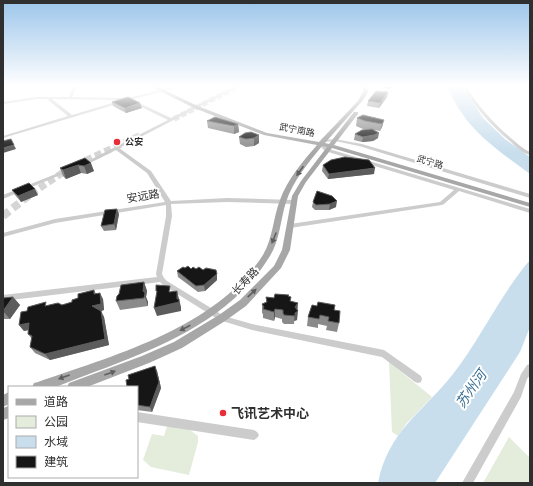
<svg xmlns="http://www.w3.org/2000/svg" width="533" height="486" viewBox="0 0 533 486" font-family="'Fira Sans Condensed','Noto Sans SC',sans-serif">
<rect width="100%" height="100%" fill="#fff"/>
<!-- green -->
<g fill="#e4ecdc">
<path d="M 389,362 L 432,397 L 406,424 L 398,436 L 392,432 Z"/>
<path d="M 167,426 L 190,430 L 198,436 L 198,442 L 189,475 L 151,467 L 143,460 L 152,434 L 164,436 Z"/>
<path d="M 509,437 L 530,458 L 530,483 L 483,483 Z"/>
</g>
<!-- water -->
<g fill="#c8deed">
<path d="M 447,85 L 462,85 L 483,118 L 505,139 L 530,157 L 530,174 C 506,156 478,138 461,112 C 455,104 451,94 447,85 Z"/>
<path d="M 530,260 L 530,327 L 520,352 L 435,483 L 378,483 C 388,431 423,412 453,374 C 481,338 500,295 530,260 Z"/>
</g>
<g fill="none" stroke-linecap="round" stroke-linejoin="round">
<!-- highway-tunnel-far2 -->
<path stroke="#d5d5d5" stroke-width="5.5" stroke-dasharray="5.5 2.5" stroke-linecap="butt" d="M 174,119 L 241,85"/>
<!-- highway-tunnel-far1 -->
<g stroke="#d5d5d5" stroke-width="7" stroke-dasharray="7 3.5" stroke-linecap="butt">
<path d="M 76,165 L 141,135"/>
<path d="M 31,194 L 65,171"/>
</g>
<!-- highway-tunnel -->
<path stroke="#d5d5d5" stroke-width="8" stroke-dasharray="8 4.5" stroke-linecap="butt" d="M 3,216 L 32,193"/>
<!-- minor -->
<g fill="#ccc" fill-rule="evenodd">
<path d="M 73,85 L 77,85 L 72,97 L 122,98 L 124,99 L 122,100 L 52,99 L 72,115 L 132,97 L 183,85 L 187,85 L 134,99 L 3,138 L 3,136 L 68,116 L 49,101 L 48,99 L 37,99 L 3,104 L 3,102 L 37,97 L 69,97 Z"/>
<path d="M 238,85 L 242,85 L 119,148 L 151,171 L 171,201 L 227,198 L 294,200 L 297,202 L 294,204 L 227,202 L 171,204 L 172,216 L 162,274 L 164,278 L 167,281 L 224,316 L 252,324 L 384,350 L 421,376 L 422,379 L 421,382 L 418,383 L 415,382 L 382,357 L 252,330 L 219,320 L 163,285 L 160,282 L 3,301 L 3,295 L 157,277 L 156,274 L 166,216 L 166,205 L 55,223 L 3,237 L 3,233 L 55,219 L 165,202 L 147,173 L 116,150 L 84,166 L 82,166 L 80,165 L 168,120 L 133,103 L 133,101 L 135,101 L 171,118 Z"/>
<path d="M 462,85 L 465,85 C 478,106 493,123 512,139 C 518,144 523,149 530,152 L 530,155 C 522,153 516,147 510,141 C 490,125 475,107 462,85 Z"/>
<path d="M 335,139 L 362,144 L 530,194 L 530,198 L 359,146 L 335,141 L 324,142 L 322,141 L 324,140 Z"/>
<path d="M 319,143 L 323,143 L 329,149 L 530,209 L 530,213 L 459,191 L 444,204 L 442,205 L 290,228 L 288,227 L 287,226 L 290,224 L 440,202 L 454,190 L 325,151 L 319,145 Z"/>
<path d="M 66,170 L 70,170 L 70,171 L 3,199 L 3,195 Z"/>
<path d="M 530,364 L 530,375 L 527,379 L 521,397 L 473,483 L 462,483 L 514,392 L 521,374 L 527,365 Z"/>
<path d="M 137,412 L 254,430 L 257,432 L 259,435 L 257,438 L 254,440 L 137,422 Z"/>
</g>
<!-- major -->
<g fill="#a7a7a7" fill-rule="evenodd">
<path d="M 148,85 L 153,85 L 198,106 L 267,133 L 319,142 L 358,101 L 363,92 L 363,85 L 367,85 L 368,92 L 363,100 L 325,143 L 329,144 L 354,112 L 358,112 L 358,114 L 334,145 L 530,203 L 530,207 L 332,148 L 306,182 L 298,196 L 290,250 L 281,268 L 246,306 L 225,321 L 182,348 L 149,363 L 87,387 L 67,387 L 69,383 L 142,356 L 174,342 L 219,315 L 240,300 L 274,266 L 282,250 L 292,196 L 301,181 L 327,147 L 322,146 C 308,163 293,181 286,202 C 280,221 280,242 268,259 C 232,316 168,344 108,367 C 95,372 83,376 71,381 C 65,383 59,386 54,387 C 47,388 39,387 32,387 L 34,383 L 38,382 C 115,355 216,328 263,255 C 273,238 273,218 280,200 C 287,180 303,161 317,145 L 264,135 L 194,108 Z"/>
<path d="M 9,392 L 9,404 L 3,407 L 3,395 Z"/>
<path d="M 9,406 L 9,418 L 3,420 L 3,408 Z"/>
</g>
</g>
<!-- wall -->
<g fill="#8a8a8a">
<path d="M 377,85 L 395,85 L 395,86 L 388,89 L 382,87 L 382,86 Z"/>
<path d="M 388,92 L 387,97 L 379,108 L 367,106 L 368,101 Z"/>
<path d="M 112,102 L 142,108 L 126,113 L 113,106 Z"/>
<path d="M 357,118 L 384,120 L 382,127 L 380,131 L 374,130 L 378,138 L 373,141 L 362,142 L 354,140 L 355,134 L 369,130 L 363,129 L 356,126 Z"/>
<path d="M 207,121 L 238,124 L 239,132 L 234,134 L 208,128 Z"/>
<path d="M 259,135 L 259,143 L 254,146 L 246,147 L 240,144 L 239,137 Z"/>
<path d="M 85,158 L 94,171 L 87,174 L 81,173 L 66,179 L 63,176 L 60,168 Z"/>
<path d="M 323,165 L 374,174 L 328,179 L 322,171 Z"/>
<path d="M 12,190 L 38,195 L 21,202 L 15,195 Z"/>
<path d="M 317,191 L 336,207 L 329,210 L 315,210 L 312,207 L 313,202 Z"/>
<path d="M 119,214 L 116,230 L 104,231 L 101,226 Z"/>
<path d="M 185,268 L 191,269 L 217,280 L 205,291 L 198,292 L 178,277 L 177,271 Z"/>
<path d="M 144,282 L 147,291 L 146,297 L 148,302 L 148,306 L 120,310 L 116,301 Z"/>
<path d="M 94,290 L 96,294 L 103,299 L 104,310 L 101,311 L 104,317 L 109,345 L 50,360 L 35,353 L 30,347 L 32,339 L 28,334 L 28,330 L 24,331 L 19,325 L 48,306 L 62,305 L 72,302 L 78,298 Z"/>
<path d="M 13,297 L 20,305 L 10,319 L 3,319 L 3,298 Z"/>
<path d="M 266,297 L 274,298 L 289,297 L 291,301 L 298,311 L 297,320 L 294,321 L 294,324 L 284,324 L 282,322 L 282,319 L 275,317 L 274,321 L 263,318 L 263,314 L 262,313 L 262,304 L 266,302 Z"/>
<path d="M 334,310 L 339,323 L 337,332 L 326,330 L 327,326 L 318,324 L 318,328 L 307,326 L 308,317 Z"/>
<path d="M 157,371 L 161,388 L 152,412 L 137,410 L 137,387 Z"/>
</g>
<!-- shaded-wall -->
<g fill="#5c5c5c">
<path d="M 389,85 L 395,85 L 395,86 L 388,89 Z"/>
<path d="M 388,92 L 387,97 L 379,108 L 380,103 Z"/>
<path d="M 140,103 L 142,108 L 126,113 L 125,108 Z"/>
<path d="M 384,120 L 382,127 L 380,131 L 382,124 Z"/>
<path d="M 238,124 L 239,132 L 234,134 L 234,126 Z"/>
<path d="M 379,133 L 378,138 L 373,141 L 362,142 L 363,137 Z"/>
<path d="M 259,135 L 259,143 L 254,146 L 254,138 Z"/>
<path d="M 14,145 L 16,149 L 3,153 L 3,148 Z"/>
<path d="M 91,163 L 94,171 L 87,174 L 84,166 Z"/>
<path d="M 78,165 L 81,173 L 66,179 L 63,170 Z"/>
<path d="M 375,168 L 374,174 L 328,179 L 329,174 Z"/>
<path d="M 35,189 L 38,195 L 21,202 L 18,196 Z"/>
<path d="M 337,201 L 336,207 L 329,210 L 330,204 Z"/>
<path d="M 117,209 L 119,214 L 116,230 L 114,224 Z"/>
<path d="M 217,274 L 217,280 L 205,291 L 204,285 Z"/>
<path d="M 144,282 L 147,291 L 146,297 L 148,302 L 148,306 L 143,291 Z"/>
<path d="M 177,291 L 181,307 L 181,311 L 157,316 L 154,308 L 177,299 Z"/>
<path d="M 100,293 L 103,299 L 104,310 L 101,311 L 104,317 L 109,345 L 50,360 L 45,354 Z"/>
<path d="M 13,297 L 20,305 L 10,319 L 3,311 Z"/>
<path d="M 298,303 L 297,320 L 294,321 L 294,324 L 295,307 Z"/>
<path d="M 275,309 L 275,317 L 274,321 L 274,312 Z"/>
<path d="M 29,323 L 34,329 L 24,331 L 19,325 Z"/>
<path d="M 155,366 L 157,371 L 161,388 L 152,412 L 150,407 Z"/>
</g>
<!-- building -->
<g fill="#161616" stroke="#5c5c5c">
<path d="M 376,91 L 388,92 L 380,103 L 368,101 Z"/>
<path d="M 128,97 L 140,103 L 125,108 L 112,102 Z"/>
<path d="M 363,115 L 384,120 L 382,124 L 365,121 L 357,118 Z"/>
<path d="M 215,117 L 238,124 L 234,126 L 207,121 Z"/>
<path d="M 372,129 L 379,133 L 374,135 L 363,137 L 355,134 L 362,130 Z"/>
<path d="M 251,132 L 259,135 L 254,138 L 246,139 L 239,137 L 245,133 Z"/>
<path d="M 11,139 L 14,145 L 3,148 L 3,141 Z"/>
<path d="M 345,157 L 369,160 L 375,168 L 329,174 L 323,165 L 331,160 Z"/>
<path d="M 85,158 L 91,163 L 84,166 L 78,165 L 63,170 L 60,168 Z"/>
<path d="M 29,183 L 35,189 L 18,196 L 12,190 Z"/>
<path d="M 317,191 L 332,196 L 337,201 L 330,204 L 316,205 L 313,202 Z"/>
<path d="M 117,209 L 114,224 L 101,226 L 105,210 Z"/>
<path d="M 188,266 L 191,269 L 193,267 L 196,269 L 199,267 L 203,270 L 206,268 L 216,270 L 217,274 L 204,285 L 196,286 L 177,271 L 183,267 L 185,268 Z"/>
<path d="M 144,282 L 143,291 L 145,293 L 144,298 L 116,301 L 117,296 L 119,294 L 121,285 Z"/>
<path d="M 156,285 L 170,286 L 169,292 L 177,291 L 177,299 L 179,299 L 179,302 L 154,308 L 157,291 L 156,291 Z"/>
<path d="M 94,290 L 94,294 L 100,293 L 101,304 L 92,306 L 101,311 L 105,339 L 45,354 L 30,347 L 32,336 L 28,334 L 29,323 L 19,325 L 21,312 L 27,311 L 28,307 L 46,302 L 45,306 L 58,303 L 62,305 L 72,302 L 72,300 L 78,298 L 78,294 Z"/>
<path d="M 275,294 L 289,295 L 288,296 L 291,297 L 290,301 L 298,303 L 295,307 L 298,311 L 295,313 L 295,316 L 284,315 L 283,313 L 283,310 L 275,309 L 274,312 L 263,309 L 264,307 L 262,304 L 267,302 L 266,297 L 274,298 Z"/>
<path d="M 13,297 L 3,311 L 3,298 Z"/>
<path d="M 318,302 L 335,305 L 334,310 L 340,311 L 339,323 L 328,321 L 329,317 L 320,315 L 319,319 L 308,317 L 312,305 L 317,306 Z"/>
<path d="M 155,366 L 159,382 L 150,407 L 137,405 L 137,387 L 127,387 L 126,380 L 129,379 L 128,375 Z"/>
</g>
<!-- one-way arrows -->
<defs><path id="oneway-solid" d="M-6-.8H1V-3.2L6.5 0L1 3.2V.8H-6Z"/></defs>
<g fill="#5f5f5f">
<use href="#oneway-solid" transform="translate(300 171) rotate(125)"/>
<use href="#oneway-solid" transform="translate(274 238) rotate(112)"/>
<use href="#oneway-solid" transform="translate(252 293) rotate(-44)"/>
<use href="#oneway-solid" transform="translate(185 328) rotate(153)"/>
<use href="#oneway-solid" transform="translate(110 373) rotate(-20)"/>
<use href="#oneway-solid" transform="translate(64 377) rotate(160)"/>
</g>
<!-- sky -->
<linearGradient id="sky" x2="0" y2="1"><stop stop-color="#9bc5ea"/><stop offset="0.56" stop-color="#fff"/><stop offset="1" stop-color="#fff" stop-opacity="0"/></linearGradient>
<rect width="533" height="153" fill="url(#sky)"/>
<!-- markers -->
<g fill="#e92d38" stroke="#fff" stroke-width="1.5">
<circle cx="117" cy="142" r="4"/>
<circle cx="223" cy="413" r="4"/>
</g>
<g text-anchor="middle" stroke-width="4" stroke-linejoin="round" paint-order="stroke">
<!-- far-street labels -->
<g font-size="9" fill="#2f2f2f" stroke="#fff">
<text transform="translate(297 130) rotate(11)" y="3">武宁南路</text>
<text transform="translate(430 162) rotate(17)" y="3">武宁路</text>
</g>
<!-- far-poi labels -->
<g font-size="9" font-weight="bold" fill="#2f2f2f" stroke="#fff" text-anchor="start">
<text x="125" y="145">公安</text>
</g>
<!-- street labels -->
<g font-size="11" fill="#2f2f2f" stroke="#fff">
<text transform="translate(143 196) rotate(-9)" y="4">安远路</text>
<text transform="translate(245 281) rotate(-47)" y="4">长寿路</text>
</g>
<!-- near-poi labels -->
<g font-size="13" font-weight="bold" fill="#2f2f2f" stroke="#fff" text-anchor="start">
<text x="231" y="418">飞讯艺术中心</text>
</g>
<!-- near-water labels -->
<g font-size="14" font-style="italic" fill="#3a6f93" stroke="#fff">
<text transform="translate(471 389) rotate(-55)" y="5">苏州河</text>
</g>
</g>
<!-- border -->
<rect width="533" height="486" fill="none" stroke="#2f2f2f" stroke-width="8"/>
<!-- legend -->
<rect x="8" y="386" width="130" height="92" fill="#ffffff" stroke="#acacac"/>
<rect x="16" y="399" width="20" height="6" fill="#a7a7a7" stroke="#acacac"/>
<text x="44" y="406" font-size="12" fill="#2f2f2f">道路</text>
<rect x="16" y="416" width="20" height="12" fill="#e4ecdc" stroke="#acacac"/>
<text x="44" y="426" font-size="12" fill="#2f2f2f">公园</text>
<rect x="16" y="436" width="20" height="12" fill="#c8deed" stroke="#acacac"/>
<text x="44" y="446" font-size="12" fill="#2f2f2f">水域</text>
<rect x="16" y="456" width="20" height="12" fill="#161616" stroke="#acacac"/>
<text x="44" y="466" font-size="12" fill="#2f2f2f">建筑</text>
</svg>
